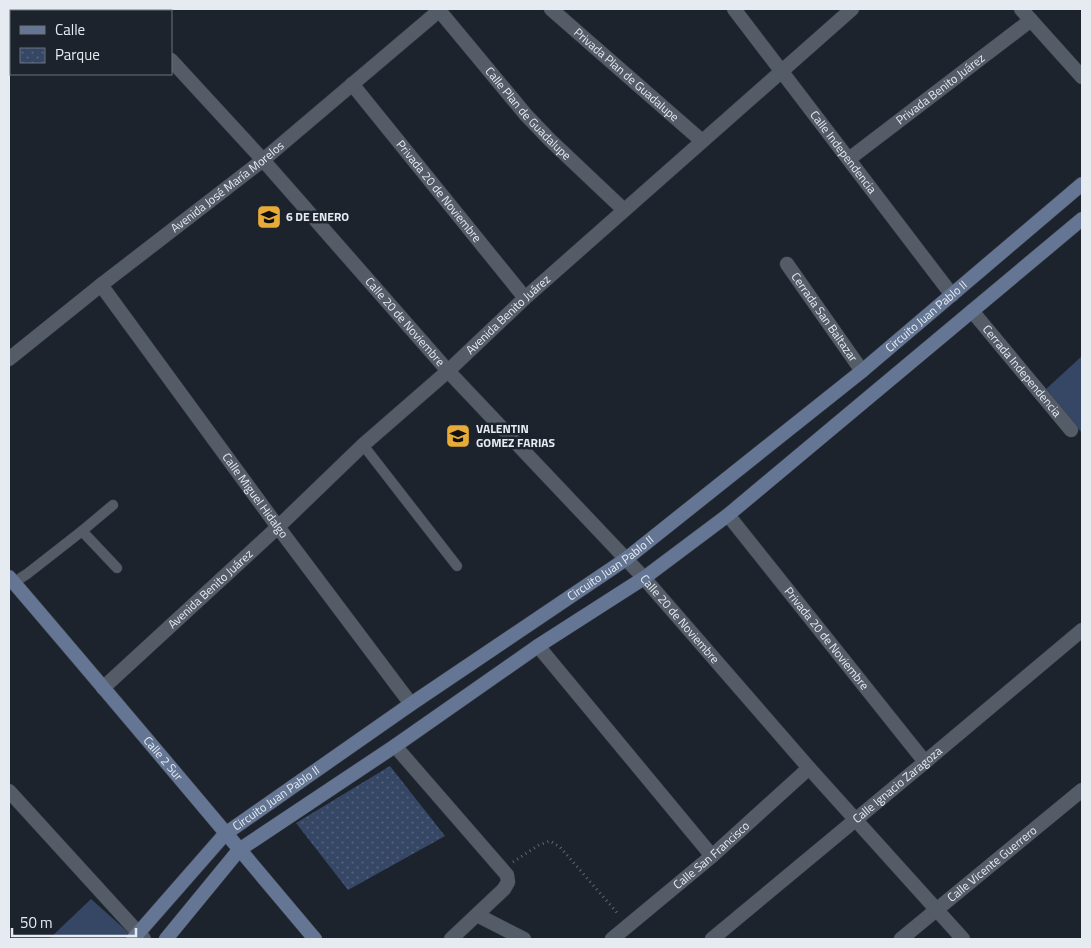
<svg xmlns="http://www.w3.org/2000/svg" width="1091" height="948" viewBox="0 0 1091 948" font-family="'Titillium Web',sans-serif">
<defs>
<pattern id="park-dots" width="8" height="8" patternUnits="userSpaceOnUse" patternTransform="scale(1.25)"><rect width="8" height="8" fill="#354765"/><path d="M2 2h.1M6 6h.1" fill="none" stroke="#52627c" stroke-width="1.8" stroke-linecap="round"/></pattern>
</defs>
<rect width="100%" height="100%" fill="#1c232d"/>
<!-- green -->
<g fill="#354765">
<path d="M 1082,356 L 1082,433 L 1045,390 Z"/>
<path d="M 91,899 L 129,933 L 124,939 L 49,939 Z"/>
</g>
<!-- park -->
<path fill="url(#park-dots)" d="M 390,766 L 445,836 L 348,890 L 296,823 Z"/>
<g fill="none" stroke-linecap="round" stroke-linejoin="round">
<defs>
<g id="service">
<path d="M 363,445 L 457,566"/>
<path d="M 113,505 L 82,531 L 117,568"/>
<path d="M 13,583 L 27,574 L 82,531"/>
</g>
<g id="minor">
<path id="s1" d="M 438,9 L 526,115 L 550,140 L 624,210"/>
<path id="s2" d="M 551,9 L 702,141"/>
<path id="s3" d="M 734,9 L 952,295"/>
<path d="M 1021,9 L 1082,77"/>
<path d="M 133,11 L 136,9"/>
<path id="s4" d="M 171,60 L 263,160 L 448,371 L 644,578 L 809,768 L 963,939"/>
<path id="s5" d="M 352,84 L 525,298"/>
<path id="s6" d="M 849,159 L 1031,20"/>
<path id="s7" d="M 787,264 L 862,371"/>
<path id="s8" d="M 101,285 L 278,527 L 411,704"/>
<path id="s9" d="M 972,311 L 1071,430"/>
<path id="s10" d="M 9,359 L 101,285 L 263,160 L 441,9"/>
<path id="s11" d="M 728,515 L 925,762"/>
<path d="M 538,646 L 712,856"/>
<path id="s12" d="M 103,688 L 278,527 L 363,445 L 448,371 L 525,298 L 852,9"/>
<path d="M 395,746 L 507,875 L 508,882 L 504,889 L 451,939"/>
<path d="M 9,791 L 144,939"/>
<path d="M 477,915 L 524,939"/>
<path id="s13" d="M 612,939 L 712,856 L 809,768"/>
<path id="s14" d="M 712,939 L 925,762 L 1082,630"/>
<path id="s15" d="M 901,939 L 1082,790"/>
</g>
<g id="secondary">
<path id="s16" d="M 9,577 C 112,697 213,818 315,939"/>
<path id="s17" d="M 133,939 L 225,834 L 411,704 L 626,559 L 862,371 L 1082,184"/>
<path d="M 166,939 L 239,850 L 395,746 L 538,646 L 644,578 L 728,515 L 1082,219"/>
</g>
</defs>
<!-- service casing -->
<use href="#service" stroke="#383d46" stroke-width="11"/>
<!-- minor casing -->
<use href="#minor" stroke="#383d46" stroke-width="15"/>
<!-- secondary casing -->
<use href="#secondary" stroke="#383d46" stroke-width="15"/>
<!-- path -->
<path stroke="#626871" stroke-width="3" stroke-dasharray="1 4" stroke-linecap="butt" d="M 513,862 L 539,845 L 550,841 L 560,847 L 619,915"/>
<!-- service -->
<use href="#service" stroke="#545c68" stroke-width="10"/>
<!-- minor -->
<use href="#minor" stroke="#545c68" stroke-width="14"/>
<!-- secondary -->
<use href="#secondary" stroke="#647693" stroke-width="14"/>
</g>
<!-- icons -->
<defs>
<symbol id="school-square" viewBox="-11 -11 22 22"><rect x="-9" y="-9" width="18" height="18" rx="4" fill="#e7ac37" stroke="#1c232d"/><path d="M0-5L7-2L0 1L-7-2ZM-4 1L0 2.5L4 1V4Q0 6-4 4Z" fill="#111"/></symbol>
</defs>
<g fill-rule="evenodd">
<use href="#school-square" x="255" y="203" width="28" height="28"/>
<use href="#school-square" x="444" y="422" width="28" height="28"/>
</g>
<g text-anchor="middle" stroke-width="5" stroke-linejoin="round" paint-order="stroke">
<!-- street labels -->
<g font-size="12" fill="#e6ebf2" stroke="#1c232d">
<text dy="4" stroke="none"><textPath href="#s2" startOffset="100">Privada Plan de Guadalupe</textPath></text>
<text dy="4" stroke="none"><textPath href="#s6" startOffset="115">Privada Benito Juárez</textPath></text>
<text dy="4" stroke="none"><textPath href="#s1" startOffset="138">Calle Plan de Guadalupe</textPath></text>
<text dy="4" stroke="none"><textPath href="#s3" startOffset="180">Calle Independencia</textPath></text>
<text dy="4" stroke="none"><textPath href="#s10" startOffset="278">Avenida José María Morelos</textPath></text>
<text dy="4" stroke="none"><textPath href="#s5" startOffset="138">Privada 20 de Noviembre</textPath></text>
<text dy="4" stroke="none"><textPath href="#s12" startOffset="551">Avenida Benito Juárez</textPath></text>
<text dy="4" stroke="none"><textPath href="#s17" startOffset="1012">Circuito Juan Pablo II</textPath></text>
<text dy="4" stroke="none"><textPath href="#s7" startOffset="65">Cerrada San Baltazar</textPath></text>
<text dy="4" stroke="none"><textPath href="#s4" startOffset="351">Calle 20 de Noviembre</textPath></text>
<text dy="4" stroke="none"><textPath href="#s9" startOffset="78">Cerrada Independencia</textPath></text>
<text dy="4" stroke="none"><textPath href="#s8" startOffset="261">Calle Miguel Hidalgo</textPath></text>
<text dy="4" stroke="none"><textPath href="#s17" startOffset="608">Circuito Juan Pablo II</textPath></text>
<text dy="4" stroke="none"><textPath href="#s12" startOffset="146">Avenida Benito Juárez</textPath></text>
<text dy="4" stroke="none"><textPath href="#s4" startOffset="756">Calle 20 de Noviembre</textPath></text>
<text dy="4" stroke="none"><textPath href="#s11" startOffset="158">Privada 20 de Noviembre</textPath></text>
<text dy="4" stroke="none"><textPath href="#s16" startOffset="238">Calle 2 Sur</textPath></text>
<text dy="4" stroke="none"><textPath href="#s14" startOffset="241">Calle Ignacio Zaragoza</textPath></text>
<text dy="4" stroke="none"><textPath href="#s17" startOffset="202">Circuito Juan Pablo II</textPath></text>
<text dy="4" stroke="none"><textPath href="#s13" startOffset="130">Calle San Francisco</textPath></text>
<text dy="4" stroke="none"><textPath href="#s15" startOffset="118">Calle Vicente Guerrero</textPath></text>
</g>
<!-- poi labels -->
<g font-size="12" font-weight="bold" fill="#e6ebf2" stroke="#1c232d" text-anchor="start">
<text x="286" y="221">6 DE ENERO</text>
<text x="476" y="433">VALENTIN<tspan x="476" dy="14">GOMEZ FARIAS</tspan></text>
</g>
</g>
<!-- border -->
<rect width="1091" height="948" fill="none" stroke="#e6ebf2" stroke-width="20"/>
<!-- legend -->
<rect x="10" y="10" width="162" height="65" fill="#1c232d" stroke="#6d737c"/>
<rect x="20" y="26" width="25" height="8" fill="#647693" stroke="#6d737c"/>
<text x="55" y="35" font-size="15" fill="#e6ebf2">Calle</text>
<rect x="20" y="48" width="25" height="15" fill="url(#park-dots)" stroke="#6d737c"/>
<text x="55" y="60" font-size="15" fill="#e6ebf2">Parque</text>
<!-- scale -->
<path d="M12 928v8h124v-8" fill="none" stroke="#e6ebf2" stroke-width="2.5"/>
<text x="20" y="928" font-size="15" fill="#e6ebf2" stroke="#1c232d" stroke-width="4" paint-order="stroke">50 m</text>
</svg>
